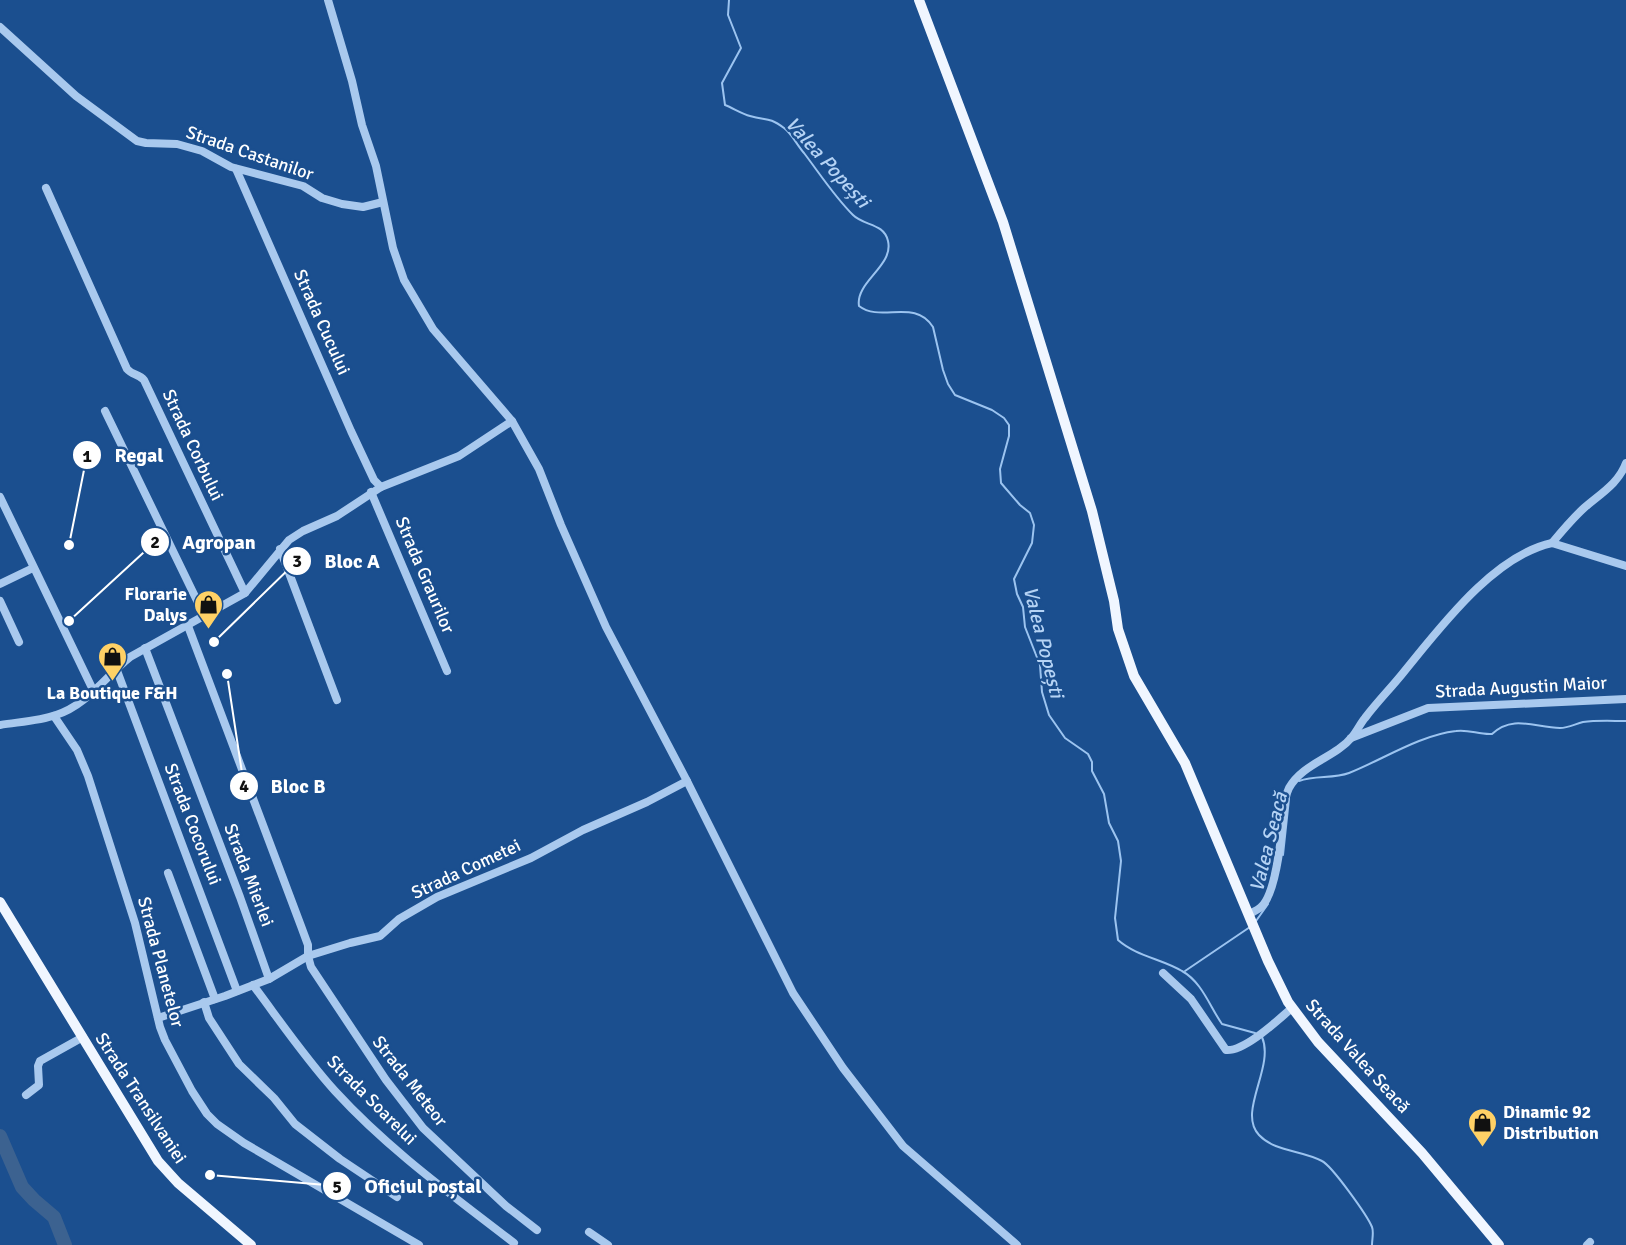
<svg xmlns="http://www.w3.org/2000/svg" width="1626" height="1245" viewBox="0 0 1626 1245" font-family="Signika,sans-serif">
<rect width="100%" height="100%" fill="#1b4f8f"/>
<g fill="none" stroke-linecap="round" stroke-linejoin="round">
<!-- stream -->
<g stroke="#9cc4f0" stroke-width="2">
<path d="M 729,0 L 728,15 L 741,48 L 722,83 L 725,105 C 733,108 742,114 750,116 C 766,121 768,116 784,128 C 792,134 797,145 804,153 C 820,174 834,196 853,215 C 864,226 884,223 888,241 C 894,266 855,282 859,306 C 881,323 915,298 933,327 L 943,370 L 948,384 L 955,395 L 992,410 L 1004,418 L 1009,425 L 1009,436 L 1000,469 L 1001,483 L 1020,505 L 1030,513 L 1034,525 L 1032,543 L 1014,579 L 1017,594 L 1023,607 L 1025,627 L 1040,665 L 1042,692 L 1049,715 L 1065,738 L 1088,754 L 1092,762 L 1092,771 L 1104,794 L 1109,823 L 1118,841 L 1121,861 L 1115,918 L 1118,940 C 1136,956 1162,959 1182,971 C 1202,982 1210,1007 1222,1024 L 1255,1033"/>
<path d="M 1299,781 C 1315,775 1333,779 1349,773 C 1382,760 1420,735 1456,731 C 1469,729 1479,735 1492,734 C 1513,714 1536,728 1560,728 C 1568,728 1575,724 1583,722 C 1597,720 1612,721 1626,721"/>
<path d="M 1283,855 L 1289,799"/>
<path d="M 1256,921 L 1268,904"/>
<path d="M 1185,971 L 1250,927"/>
<path d="M 1262,1037 C 1275,1067 1237,1112 1259,1135 C 1275,1152 1302,1150 1322,1161 C 1332,1166 1367,1215 1372,1227 C 1374,1232 1372,1239 1372,1245"/>
</g>
<!-- river -->
<path stroke="#3c6290" stroke-width="14" d="M 0,1136 L 22,1187 L 34,1200 L 54,1217 L 65,1245"/>
<!-- minor -->
<g stroke="#a9c9ee" stroke-width="8">
<path d="M 328,0 L 352,81 L 362,125 L 376,166 L 393,248 L 404,280 L 433,329 L 512,421 L 539,469 L 561,525 L 606,627 L 687,781 L 793,993 L 843,1068 L 903,1146 L 1017,1245"/>
<path d="M 0,27 L 76,96 L 137,141 L 146,143 L 177,144 L 202,151 L 231,167 L 303,186 L 322,198 L 342,204 L 363,207 L 383,202"/>
<path d="M 236,169 L 351,431 L 374,480 L 381,487"/>
<path d="M 46,188 L 127,369 C 132,375 139,374 144,380 L 245,593"/>
<path d="M 105,411 L 204,615"/>
<path d="M 371,492 L 447,671"/>
<path d="M 0,497 L 94,692"/>
<path d="M 1552,543 C 1562,531 1573,518 1584,508 C 1600,494 1619,483 1626,463"/>
<path d="M 280,549 L 337,700"/>
<path d="M 0,584 L 33,568"/>
<path d="M 0,601 L 19,642"/>
<path d="M 188,626 L 301,926 L 308,945 L 308,956 L 311,967 L 386,1080 L 423,1128 L 506,1206 L 537,1230"/>
<path d="M 145,648 L 240,897 L 269,979"/>
<path d="M 116,668 L 237,991"/>
<path d="M 54,716 L 77,750 L 88,776 L 135,923 L 160,1027 L 165,1040 L 192,1091 L 207,1114 L 217,1124 L 244,1143 L 419,1245"/>
<path d="M 0,725 C 18,722 39,721 56,715 C 86,706 106,676 130,657 L 245,593 L 289,540 L 303,531 L 337,516 L 381,487 L 459,456 L 512,421"/>
<path d="M 1351,738 L 1428,708 L 1626,699"/>
<path d="M 168,873 L 215,999"/>
<path d="M 1249,914 C 1253,912 1258,910 1261,907 C 1276,894 1281,839 1283,820 C 1284,809 1284,798 1289,788 C 1303,763 1335,758 1352,737 C 1357,731 1360,724 1365,718 C 1377,702 1391,688 1403,673 C 1440,628 1493,556 1552,543 L 1626,566"/>
<path d="M 1163,973 L 1191,999 L 1226,1050 C 1244,1052 1278,1020 1292,1008"/>
<path d="M 253,985 C 280,1021 305,1058 335,1091 C 388,1149 452,1195 514,1243"/>
<path d="M 204,1002 L 209,1018 L 239,1064 L 274,1098 L 295,1124 L 340,1159 L 397,1197"/>
<path d="M 158,1018 L 225,996 L 269,979 L 308,956 L 350,943 L 380,936 L 399,919 L 437,897 L 531,858 L 583,830 L 647,802 L 687,781"/>
<path d="M 26,1095 L 39,1085 L 38,1066 L 40,1061 L 83,1037"/>
<path d="M 589,1232 L 608,1245"/>
<path d="M 1587,1245 L 1590,1242"/>
</g>
<!-- major -->
<g stroke="#f0f6ff" stroke-width="10">
<path d="M 919,0 L 1003,222 L 1092,511 L 1114,601 L 1118,629 L 1134,676 L 1185,763 L 1268,961 L 1288,1002 L 1318,1042 L 1422,1153 L 1499,1245"/>
<path d="M 0,902 L 158,1161 L 178,1183 L 251,1245"/>
</g>
</g>
<!-- icons -->
<defs>
<symbol id="shop-pin" viewBox="-11 -11 22 30"><path d="M0 17L-7.5 6A9.5 9.5 0 1 1 7.5 6Z" fill="#ffd166" stroke="#1b4f8f"/><path d="M-5-2.5h2.3a2.7 3.5 0 0 1 5.4 0H5L5.5 6h-11ZM-1.5-2.5h3a1.5 2.3 0 0 0-3 0Z" fill="#111"/></symbol>
</defs>
<g fill-rule="evenodd">
<use href="#shop-pin" x="192" y="588" width="33" height="45"/>
<use href="#shop-pin" x="96" y="640" width="33" height="45"/>
<use href="#shop-pin" x="1466" y="1106" width="33" height="45"/>
</g>
<g text-anchor="middle" stroke-width="5" stroke-linejoin="round" paint-order="stroke">
<!-- street labels -->
<g font-size="18" fill="#fff" stroke="#1b4f8f">
<text transform="translate(250 153) rotate(19)" y="6">Strada Castanilor</text>
<text transform="translate(322 322) rotate(66)" y="6">Strada Cucului</text>
<text transform="translate(193 445) rotate(65)" y="6">Strada Corbului</text>
<text transform="translate(425 575) rotate(67)" y="6">Strada Graurilor</text>
<text transform="translate(1521 687) rotate(-3)" y="6">Strada Augustin Maior</text>
<text transform="translate(193 824) rotate(69)" y="6">Strada Cocorului</text>
<text transform="translate(466 869) rotate(-25)" y="6">Strada Cometei</text>
<text transform="translate(249 875) rotate(69)" y="6">Strada Mierlei</text>
<text transform="translate(161 962) rotate(75)" y="6">Strada Planetelor</text>
<text transform="translate(1358 1056) rotate(48)" y="6">Strada Valea Seacă</text>
<text transform="translate(410 1081) rotate(52)" y="6">Strada Meteor</text>
<text transform="translate(141 1098) rotate(57)" y="6">Strada Transilvaniei</text>
<text transform="translate(372 1100) rotate(45)" y="6">Strada Soarelui</text>
</g>
<!-- poi labels -->
<g font-size="18" font-weight="bold" fill="#fff" stroke="#1b4f8f" text-anchor="end">
<text x="187" y="600">Florarie<tspan x="187" dy="21">Dalys</tspan></text>
<text x="112" y="699" text-anchor="middle">La Boutique F&amp;H</text>
<text x="1503" y="1118" text-anchor="start">Dinamic 92<tspan x="1503" dy="21">Distribution</tspan></text>
</g>
<!-- water labels -->
<g font-size="20" font-style="italic" fill="#b5d3f5" stroke="#1b4f8f">
<text transform="translate(828 162) rotate(48)" y="7">Valea Popești</text>
<text transform="translate(1044 642) rotate(76)" y="7">Valea Popești</text>
<text transform="translate(1268 842) rotate(-76)" y="7">Valea Seacă</text>
</g>
</g>
<!-- callouts -->
<path fill="none" stroke="#fff" stroke-width="2" d="M69 545L87 455M69 621L155 542M214 642L297 561M227 674L244 786M210 1175L337 1186"/>
<g fill="#fff" stroke="#1b4f8f" stroke-width="2">
<circle cx="69" cy="545" r="6"/>
<circle cx="69" cy="621" r="6"/>
<circle cx="214" cy="642" r="6"/>
<circle cx="227" cy="674" r="6"/>
<circle cx="210" cy="1175" r="6"/>
<circle cx="87" cy="455" r="15"/>
<circle cx="155" cy="542" r="15"/>
<circle cx="297" cy="561" r="15"/>
<circle cx="244" cy="786" r="15"/>
<circle cx="337" cy="1186" r="15"/>
</g>
<g font-size="18" text-anchor="middle" font-weight="bold" fill="#111">
<text x="87" y="462">1</text>
<text x="155" y="548">2</text>
<text x="297" y="567">3</text>
<text x="244" y="792">4</text>
<text x="337" y="1193">5</text>
</g>
<g font-size="20" text-anchor="middle" font-weight="bold" fill="#fff" stroke="#1b4f8f" stroke-width="5" stroke-linejoin="round" paint-order="stroke">
<text x="139" y="462">Regal</text>
<text x="219" y="549">Agropan</text>
<text x="352" y="568">Bloc A</text>
<text x="298" y="793">Bloc B</text>
<text x="423" y="1193">Oficiul poștal</text>
</g>
</svg>
